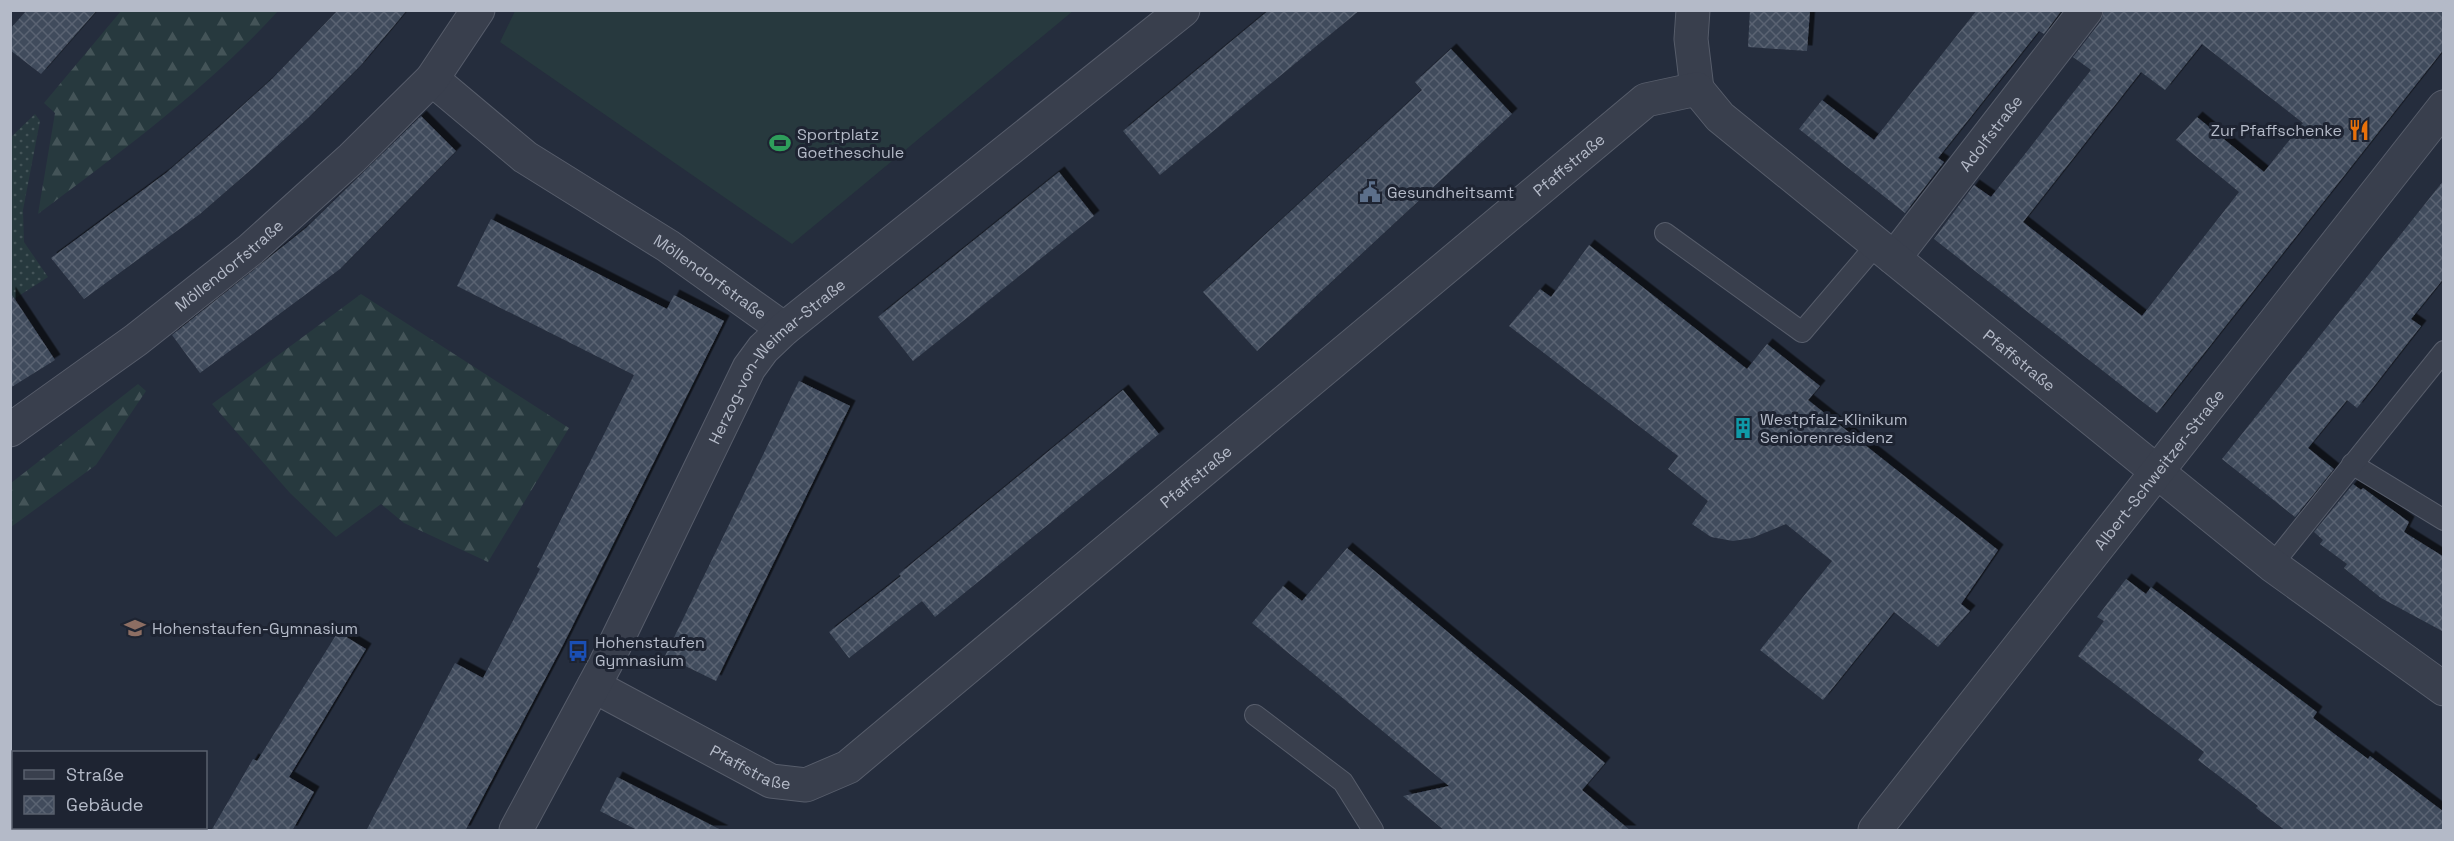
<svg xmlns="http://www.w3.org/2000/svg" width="2454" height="841" viewBox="0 0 2454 841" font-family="'Space Grotesk',sans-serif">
<defs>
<pattern id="green-dots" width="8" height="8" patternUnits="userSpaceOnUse" patternTransform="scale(1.5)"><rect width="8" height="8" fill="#27393e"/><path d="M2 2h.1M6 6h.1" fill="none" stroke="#445458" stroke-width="1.8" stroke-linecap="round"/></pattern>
<pattern id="forest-firs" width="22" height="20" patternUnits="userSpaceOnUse" patternTransform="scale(1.5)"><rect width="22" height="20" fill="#27393e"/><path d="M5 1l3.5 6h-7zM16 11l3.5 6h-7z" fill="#445458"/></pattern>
<pattern id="building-cross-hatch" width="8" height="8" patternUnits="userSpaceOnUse" patternTransform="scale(1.5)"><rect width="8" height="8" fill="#414b5c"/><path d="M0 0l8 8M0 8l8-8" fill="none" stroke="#5a6372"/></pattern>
<filter id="shadow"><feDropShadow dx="5.5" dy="-5.5" stdDeviation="0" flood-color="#0009"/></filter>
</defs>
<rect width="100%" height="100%" fill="#252d3d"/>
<!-- green -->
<path fill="url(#green-dots)" d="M 35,114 L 40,121 L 23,210 L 24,242 L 48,277 L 11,301 L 11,137 Z"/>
<!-- forest -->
<g fill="url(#forest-firs)">
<path d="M 121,11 L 278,11 C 207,89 122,151 38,214 L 55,113 L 44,103 Z"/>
<path d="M 361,294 L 569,428 L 488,562 L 404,523 L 381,504 L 336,537 L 290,493 L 212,404 Z"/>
<path d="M 138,384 L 146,391 L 96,465 L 11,527 L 11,483 Z"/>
</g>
<!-- pitch -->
<path fill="#27393e" d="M 515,11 L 515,10 L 1073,11 L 792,244 L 500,42 Z"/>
<!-- building -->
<g fill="url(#building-cross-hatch)" fill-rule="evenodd" filter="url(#shadow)">
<path d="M 27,10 L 97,10 L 41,74 L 10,50 L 10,29 Z"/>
<path d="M 338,10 L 407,10 L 361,65 L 309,117 L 254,167 L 200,214 L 84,299 L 51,258 L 166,173 L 219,127 L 272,79 Z"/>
<path d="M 1269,10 L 1360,10 L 1160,175 L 1123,131 Z"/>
<path d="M 1750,10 L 1810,10 L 1807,51 L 1748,47 Z"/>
<path d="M 1977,10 L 2062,10 L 2044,34 L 2039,31 L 1938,158 L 1944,162 L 1905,213 L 1799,129 L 1822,100 L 1874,140 Z"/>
<path d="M 2104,10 L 2444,10 L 2444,49 L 2157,413 L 1934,239 L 1974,185 L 1991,197 L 2091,70 L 2073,57 L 2101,21 ZM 2202,44 L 2303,123 L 2264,172 L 2197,117 L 2176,140 L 2239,192 L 2142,316 L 2023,222 L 2141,72 L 2165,90 Z"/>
<path d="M 1451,49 L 1512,114 L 1257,351 L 1203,292 L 1422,90 L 1415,82 Z"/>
<path d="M 421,116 L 456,151 L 340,269 L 200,373 L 172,335 L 306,228 Z"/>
<path d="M 1059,172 L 1094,216 L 913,361 L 878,317 Z"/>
<path d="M 2444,180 L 2444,278 L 2411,319 L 2421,326 L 2357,408 L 2347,400 L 2308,448 L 2334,469 L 2295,517 L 2222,459 Z"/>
<path d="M 491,219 L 667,309 L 674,295 L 724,321 L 564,643 L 465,831 L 366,831 L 455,663 L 483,678 L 540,569 L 537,567 L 634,375 L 457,286 Z"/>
<path d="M 1589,245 L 1747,369 L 1767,344 L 1820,386 L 1808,400 L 1998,550 L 1961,604 L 1970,611 L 1938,647 L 1894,612 L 1823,700 L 1760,650 L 1832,561 L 1786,524 L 1752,538 L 1733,541 L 1711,537 L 1692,524 L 1708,501 L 1668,469 L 1678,456 L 1509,326 L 1540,289 L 1551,297 Z"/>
<path d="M 10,292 L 55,360 L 10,388 Z"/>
<path d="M 799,381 L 850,406 L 716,681 L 665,656 Z"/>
<path d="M 1123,390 L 1159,434 L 935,617 L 922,601 L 849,658 L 829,632 L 901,576 L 899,574 Z"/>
<path d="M 2353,484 L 2361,490 L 2363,488 L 2409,522 L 2404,532 L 2444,557 L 2444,632 L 2381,598 L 2344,568 L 2347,564 L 2320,544 L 2323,540 L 2314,532 Z"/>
<path d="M 1347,548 L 1605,763 L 1582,790 L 1631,831 L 1445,831 L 1403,796 L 1449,786 L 1252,623 L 1283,586 L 1302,601 Z"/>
<path d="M 2126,579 L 2146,594 L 2151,587 L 2317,712 L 2313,718 L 2368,759 L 2370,756 L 2444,812 L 2444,831 L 2286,831 L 2256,808 L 2258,806 L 2198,760 L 2204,752 L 2078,656 L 2104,621 L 2097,617 Z"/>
<path d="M 338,632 L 366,649 L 289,777 L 314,792 L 292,831 L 211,831 L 253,759 L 257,761 Z"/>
<path d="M 617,777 L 723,831 L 639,831 L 600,811 Z"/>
</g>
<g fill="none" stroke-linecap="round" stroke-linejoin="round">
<defs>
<g id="lane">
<path d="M 1665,233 L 1802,332 L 1877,244"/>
<path d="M 2352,464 L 2444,520"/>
<path d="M 2272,565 L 2444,351"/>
<path d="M 1255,715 L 1343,782 L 1373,830"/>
</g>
<g id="street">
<path d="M 1693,10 L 1691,39 L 1697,89"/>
<path id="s1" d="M 432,79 L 525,157 L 668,246 L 784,329"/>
<path id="s2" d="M 1894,258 L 2086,10"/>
<path id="s3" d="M 10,430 L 136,340 L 250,250 L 352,158 L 432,79 L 478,10"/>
<path id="s4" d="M 594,686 L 771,781 L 806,785 L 848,767 L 1646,100 L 1697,89 L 1720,117 L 2272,565 L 2444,689"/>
<path id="s5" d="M 516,830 L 605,665 L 749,368 L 763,349 L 784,329 L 1183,10"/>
<path id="s6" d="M 1875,830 L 2444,107"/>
</g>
</defs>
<!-- lane casing -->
<use href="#lane" stroke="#575d6b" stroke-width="22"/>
<!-- street casing -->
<use href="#street" stroke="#575d6b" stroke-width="35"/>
<!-- lane -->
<use href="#lane" stroke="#393f4d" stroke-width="20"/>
<!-- street -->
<use href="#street" stroke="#393f4d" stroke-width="33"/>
</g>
<!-- icons -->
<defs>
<symbol id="restaurant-bare" viewBox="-9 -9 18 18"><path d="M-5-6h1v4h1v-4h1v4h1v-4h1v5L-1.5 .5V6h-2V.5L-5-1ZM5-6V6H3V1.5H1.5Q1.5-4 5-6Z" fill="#e8710a" stroke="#1e2432" stroke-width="2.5" paint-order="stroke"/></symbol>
<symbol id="stadium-bare" viewBox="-9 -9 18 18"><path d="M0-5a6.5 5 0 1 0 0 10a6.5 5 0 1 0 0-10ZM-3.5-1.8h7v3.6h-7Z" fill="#2e9e5b" stroke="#1e2432" stroke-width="2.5" paint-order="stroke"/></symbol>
<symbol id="civic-bare" viewBox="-9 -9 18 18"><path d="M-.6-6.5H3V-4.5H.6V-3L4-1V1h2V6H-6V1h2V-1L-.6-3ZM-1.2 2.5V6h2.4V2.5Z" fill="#5c6f8a" stroke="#1e2432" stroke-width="2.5" paint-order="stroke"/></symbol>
<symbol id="building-bare" viewBox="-9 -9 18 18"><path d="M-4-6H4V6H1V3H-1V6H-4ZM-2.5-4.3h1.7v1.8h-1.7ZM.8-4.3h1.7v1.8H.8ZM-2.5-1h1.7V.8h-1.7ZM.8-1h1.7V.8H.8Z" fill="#0f9aa8" stroke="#1e2432" stroke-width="2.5" paint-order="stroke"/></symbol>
<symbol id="school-bare" viewBox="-9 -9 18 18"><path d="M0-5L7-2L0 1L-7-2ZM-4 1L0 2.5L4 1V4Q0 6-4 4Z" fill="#8d6e63" stroke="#1e2432" stroke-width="2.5" paint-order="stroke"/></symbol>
<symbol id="bus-bare" viewBox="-9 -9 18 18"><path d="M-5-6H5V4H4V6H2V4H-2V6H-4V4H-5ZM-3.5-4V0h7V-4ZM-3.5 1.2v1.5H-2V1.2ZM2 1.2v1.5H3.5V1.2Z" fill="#1a4fb4" stroke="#1e2432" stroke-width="2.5" paint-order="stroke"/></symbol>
</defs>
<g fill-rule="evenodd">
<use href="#restaurant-bare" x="2344" y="115" width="30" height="30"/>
<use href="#stadium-bare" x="765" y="128" width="30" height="30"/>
<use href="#civic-bare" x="1355" y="177" width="30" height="30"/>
<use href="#building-bare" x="1728" y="413" width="30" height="30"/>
<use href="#school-bare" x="120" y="613" width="30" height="30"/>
<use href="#bus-bare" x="563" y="636" width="30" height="30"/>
</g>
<g text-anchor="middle" stroke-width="6" stroke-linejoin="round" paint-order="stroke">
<!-- poi labels -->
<g font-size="16" fill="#b4bac8" stroke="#1e2432" text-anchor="start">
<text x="2342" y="136" text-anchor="end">Zur Pfaffschenke</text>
<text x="797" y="140">Sportplatz<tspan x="797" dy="18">Goetheschule</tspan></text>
<text x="1387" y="198">Gesundheitsamt</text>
<text x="1760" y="425">Westpfalz-Klinikum<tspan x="1760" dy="18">Seniorenresidenz</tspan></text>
<text x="152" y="634">Hohenstaufen-Gymnasium</text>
<text x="595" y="648">Hohenstaufen<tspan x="595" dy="18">Gymnasium</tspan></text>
</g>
<!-- street labels -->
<g font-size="16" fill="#b4bac8" stroke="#1e2432">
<text dy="6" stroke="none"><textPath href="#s2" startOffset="158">Adolfstraße</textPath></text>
<text dy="6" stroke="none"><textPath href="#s4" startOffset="1221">Pfaffstraße</textPath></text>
<text dy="6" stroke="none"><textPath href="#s3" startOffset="274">Möllendorfstraße</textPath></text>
<text dy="6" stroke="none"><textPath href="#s1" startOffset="342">Möllendorfstraße</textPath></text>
<text dy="6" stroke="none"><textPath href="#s4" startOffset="1796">Pfaffstraße</textPath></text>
<text dy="6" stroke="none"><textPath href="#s5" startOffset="540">Herzog-von-Weimar-Straße</textPath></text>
<text dy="6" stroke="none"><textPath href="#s6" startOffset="459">Albert-Schweitzer-Straße</textPath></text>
<text dy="6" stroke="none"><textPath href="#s4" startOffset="735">Pfaffstraße</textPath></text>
<text dy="6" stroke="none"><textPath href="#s4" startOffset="177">Pfaffstraße</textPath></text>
</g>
</g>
<!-- border -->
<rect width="2454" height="841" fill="none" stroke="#b4bac8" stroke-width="24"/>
<!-- legend -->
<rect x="12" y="751" width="195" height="78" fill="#1e2432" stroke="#5a606e" stroke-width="1.5"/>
<rect x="24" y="770" width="30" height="9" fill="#393f4d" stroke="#5a606e" stroke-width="1.5"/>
<text x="66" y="781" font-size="18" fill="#b4bac8">Straße</text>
<rect x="24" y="796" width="30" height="18" fill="url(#building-cross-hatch)" stroke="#5a606e" stroke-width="1.5"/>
<text x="66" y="811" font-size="18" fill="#b4bac8">Gebäude</text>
</svg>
